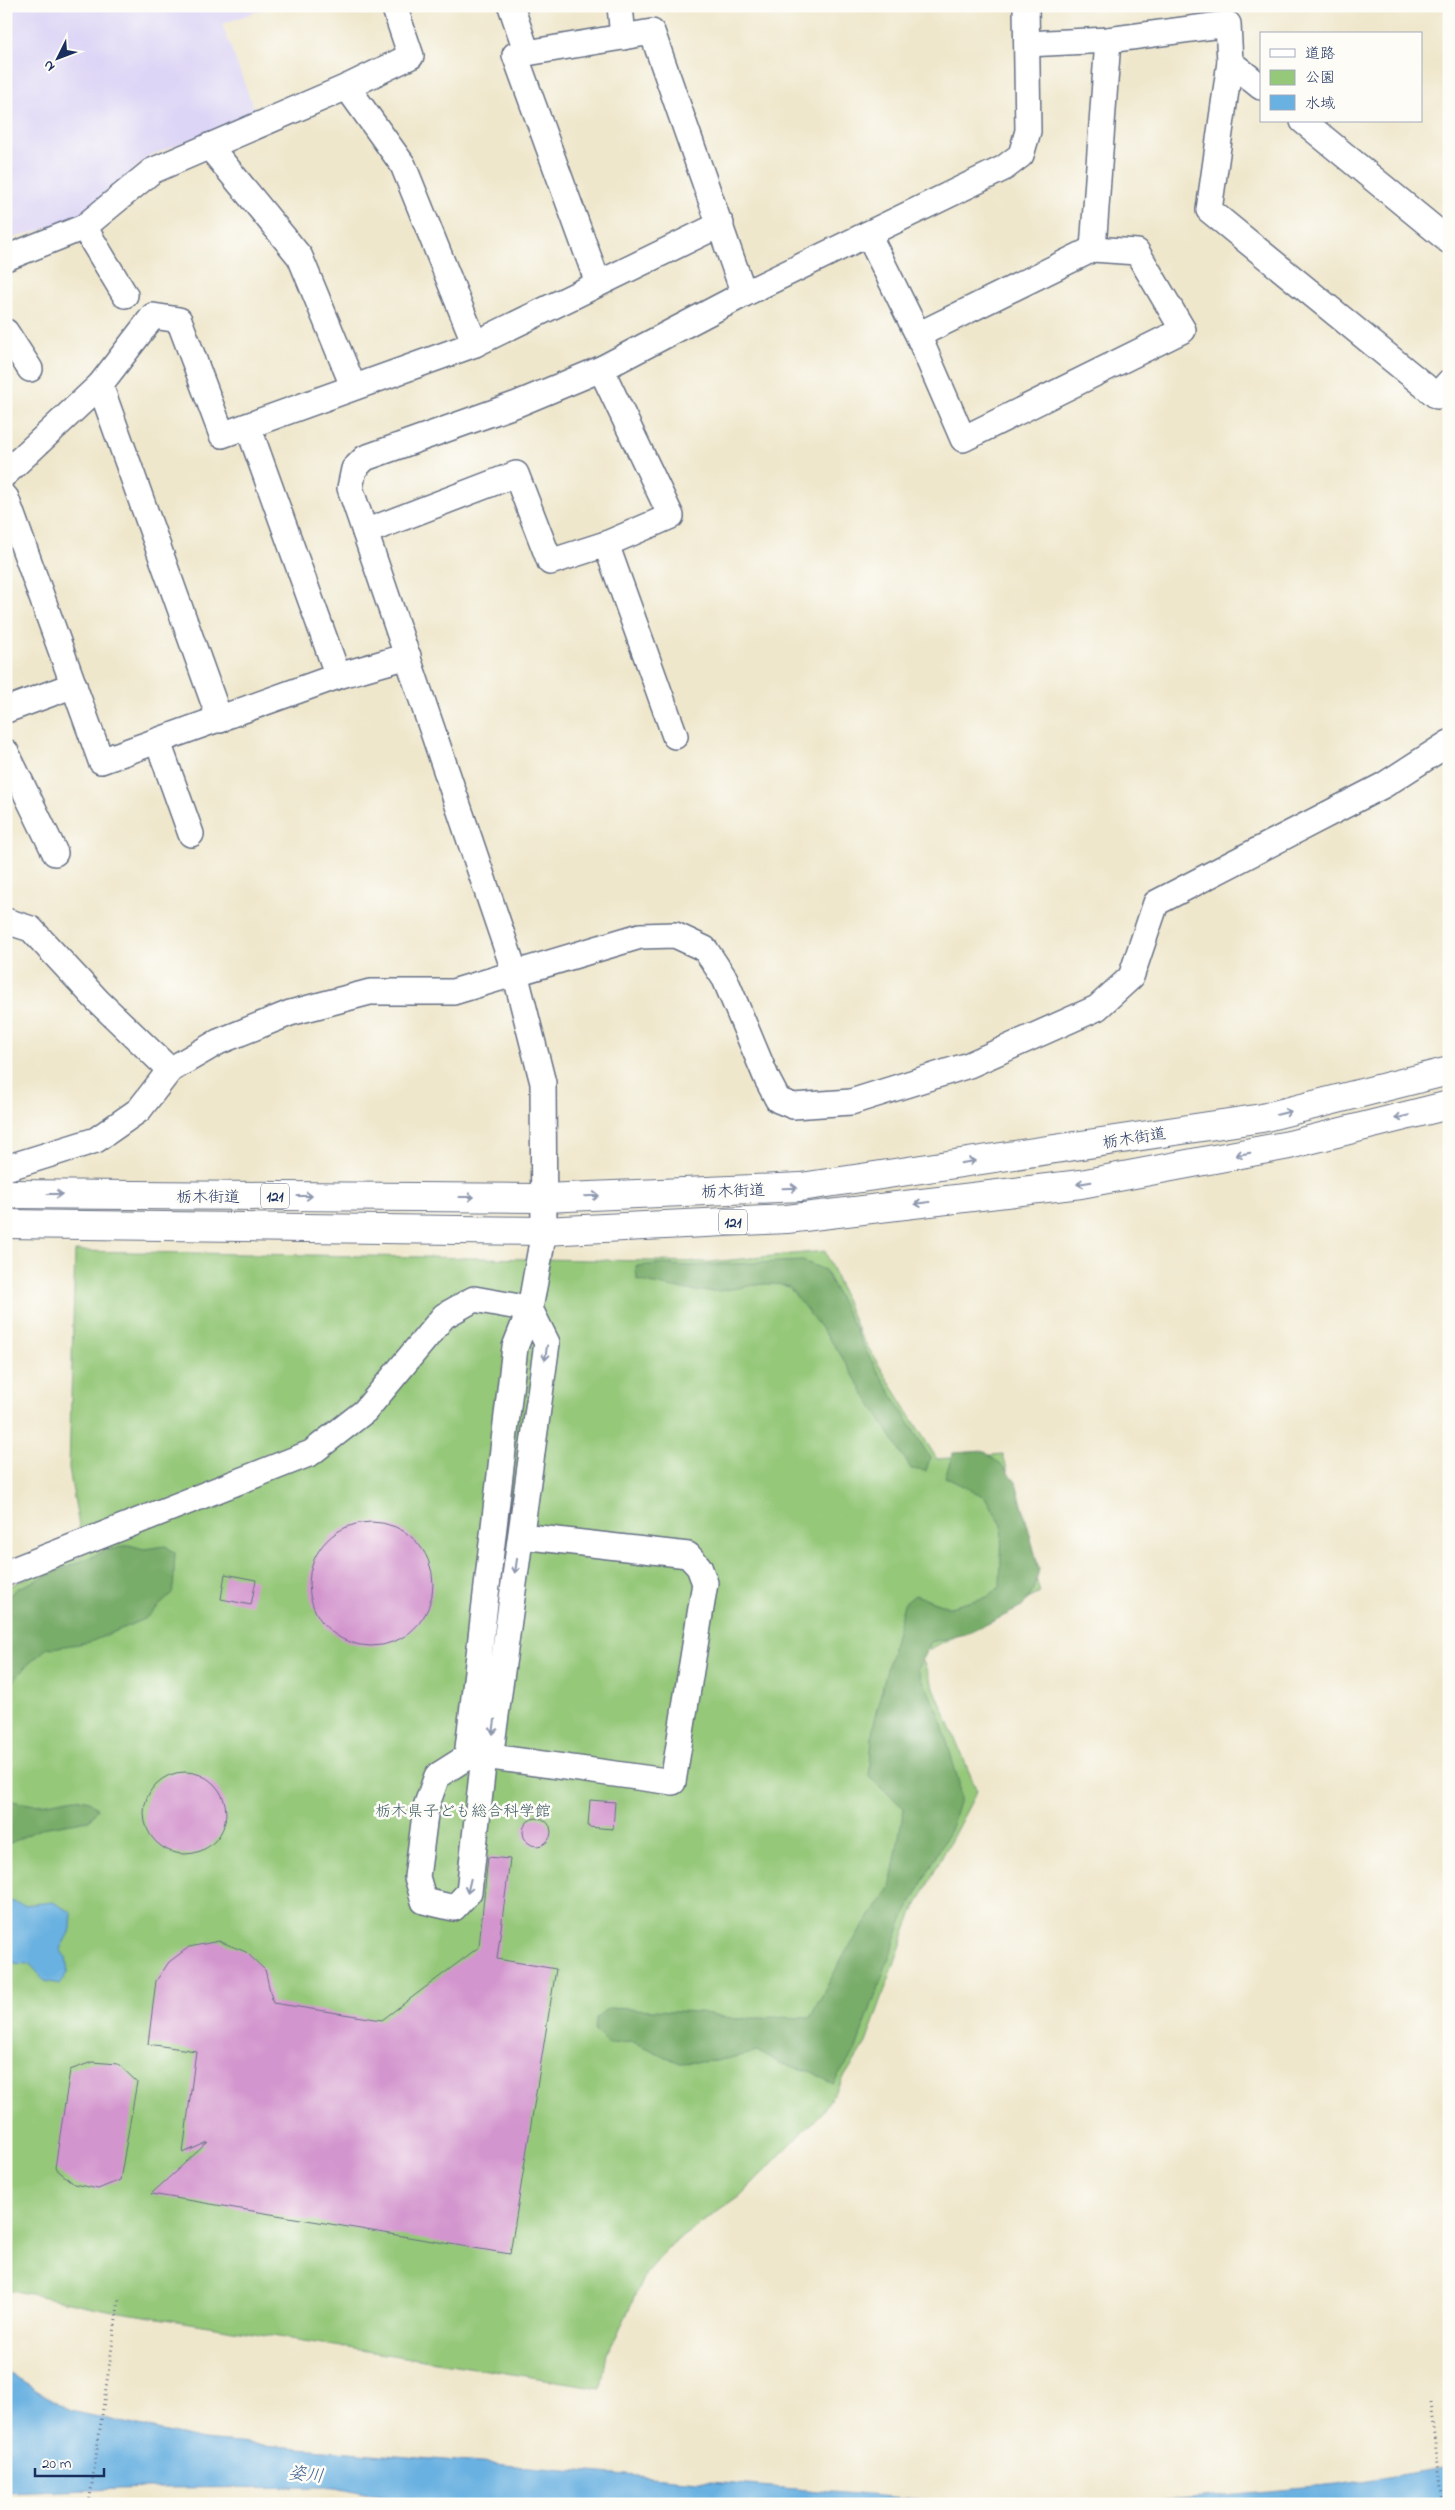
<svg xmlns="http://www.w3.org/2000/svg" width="1455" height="2510" viewBox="0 0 1455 2510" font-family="'Indie Flower','Klee One',sans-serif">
<rect width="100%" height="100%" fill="#fdfcf7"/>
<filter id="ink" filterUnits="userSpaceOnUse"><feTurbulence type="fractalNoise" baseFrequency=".02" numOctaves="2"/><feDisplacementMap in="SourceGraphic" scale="10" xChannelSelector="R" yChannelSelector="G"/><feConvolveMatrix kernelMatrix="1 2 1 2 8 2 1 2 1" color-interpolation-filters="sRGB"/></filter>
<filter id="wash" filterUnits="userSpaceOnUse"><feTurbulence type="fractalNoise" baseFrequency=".0096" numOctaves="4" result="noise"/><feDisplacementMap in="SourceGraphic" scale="20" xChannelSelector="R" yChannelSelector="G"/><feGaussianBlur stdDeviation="1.12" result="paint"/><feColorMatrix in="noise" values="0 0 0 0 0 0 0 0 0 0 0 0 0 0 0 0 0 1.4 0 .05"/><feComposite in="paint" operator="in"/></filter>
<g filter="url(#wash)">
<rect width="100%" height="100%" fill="#efe7cc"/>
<!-- built -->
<path fill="#ddd5f6" d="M 6,6 L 272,6 L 222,24 L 256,114 L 149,156 L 79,219 L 6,240 Z"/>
<!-- green -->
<path fill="#95c879" stroke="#587c6c" d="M 75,1251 L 710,1262 L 825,1251 L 859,1333 L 937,1459 L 1003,1454 L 1040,1593 L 920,1654 L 977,1791 L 912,1914 L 866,2043 L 822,2112 L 741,2195 L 672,2244 L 644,2276 L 616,2338 L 607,2352 L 601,2388 L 107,2310 L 6,2289 L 6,1587 L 84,1555 L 69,1469 Z"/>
<!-- forest -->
<g fill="#78ac69" stroke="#4a6e64">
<path d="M 803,1261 L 825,1270 L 867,1353 L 930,1458 L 926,1471 L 911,1469 L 837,1349 L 789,1287 C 766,1279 741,1289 717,1291 C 691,1293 663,1286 637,1280 L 636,1266 L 659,1264 L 688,1266 Z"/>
<path d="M 984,1451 L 1002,1466 L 1016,1482 L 1039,1569 L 1034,1590 L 1022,1607 L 969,1633 L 931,1642 L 917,1669 L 938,1711 L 959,1783 L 960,1799 L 951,1828 L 903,1919 L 855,2051 L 833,2084 L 812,2072 L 782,2064 L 758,2052 L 716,2061 L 680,2063 L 633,2042 L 608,2044 L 595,2031 L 596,2018 L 609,2008 L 699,2012 L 735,2019 L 776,2017 L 810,2018 L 843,1956 L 890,1888 L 904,1808 L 869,1777 L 873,1724 L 904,1604 L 915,1595 L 950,1607 L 987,1597 L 1000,1587 L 1002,1525 L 985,1497 L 945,1477 L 953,1453 Z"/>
<path d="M 129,1545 L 144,1549 L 166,1546 L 175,1553 L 173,1593 L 146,1618 L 114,1632 L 90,1642 L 46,1649 L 25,1667 L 6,1690 L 6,1598 L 18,1588 L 105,1551 Z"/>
<path d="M 75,1798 L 90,1801 L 97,1809 L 89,1820 L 42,1828 L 6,1845 L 6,1800 L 35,1805 Z"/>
</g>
<!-- water -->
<g fill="#69b1e1" stroke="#4270a0">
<path d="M 6,1900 L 24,1905 L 53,1902 L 72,1913 L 71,1929 L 60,1949 L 66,1958 L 68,1972 L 59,1984 L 45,1981 L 30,1964 L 13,1963 L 6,1957 Z"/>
<path d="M 6,2372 L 71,2411 L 203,2440 L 977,2504 L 417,2504 L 336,2487 L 147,2488 L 6,2493 Z"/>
<path d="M 1449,2467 L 1449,2504 L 1122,2504 L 1337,2485 Z"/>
</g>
<g id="blocks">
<!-- building -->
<g fill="#d395ce">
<circle cx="371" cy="1584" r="62"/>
<path d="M 225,1574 L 256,1580 L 251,1605 L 221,1599 Z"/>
<circle cx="185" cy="1813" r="41"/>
<path d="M 590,1800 L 615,1802 L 613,1829 L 588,1827 Z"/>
<circle cx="537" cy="1832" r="14"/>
<path d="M 488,1857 L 510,1859 L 497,1959 L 556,1969 L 510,2254 L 151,2194 L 208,2142 L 183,2153 L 196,2051 L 148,2044 L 156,1981 L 169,1962 L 189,1947 L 219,1941 L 246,1952 L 265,1970 L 273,2003 L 382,2020 L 479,1947 Z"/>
<path d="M 92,2062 L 118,2064 L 137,2082 L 120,2180 L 98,2189 L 74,2184 L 55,2168 L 70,2070 Z"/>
</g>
</g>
</g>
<g filter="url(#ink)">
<use href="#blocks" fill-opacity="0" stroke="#656f84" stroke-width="1"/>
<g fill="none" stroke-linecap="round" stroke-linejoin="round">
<defs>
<g id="minor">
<path d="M 511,6 L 527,53"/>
<path d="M 620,6 L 623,37"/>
<path d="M 1027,44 L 1108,40 L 1228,24 L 1230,62 L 1209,210 L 1437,396 L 1449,382"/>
<path d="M 1230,62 L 1261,87"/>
<path d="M 347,87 L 411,56 L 394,6"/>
<path d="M 1303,121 L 1449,241"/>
<path d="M 209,146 L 300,257 L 353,386"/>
<path d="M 84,227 L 125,295"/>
<path d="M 868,234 L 918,335 L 963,439 L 1183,330 L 1137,252 L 1093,249 L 918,335"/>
<path d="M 1093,249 L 1108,40"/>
<path d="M 6,258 L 84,227 L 152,171 L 347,87 L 403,165 L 475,344"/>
<path d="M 598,283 L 515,55 L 652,32 L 744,294"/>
<path d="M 6,332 L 30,369"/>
<path d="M 100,385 L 220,720"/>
<path d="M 248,426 L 338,676"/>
<path d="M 6,473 L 100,385 L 153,316 L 179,320 L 222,435 L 475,344 L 721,224"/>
<path d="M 6,498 L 101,761 L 338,676 L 408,656"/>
<path d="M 365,532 L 516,474 L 550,562 L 606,544 L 671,516 L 601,369"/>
<path d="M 606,544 L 675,736"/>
<path d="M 6,710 L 74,685"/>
<path d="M 158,742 L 191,834"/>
<path d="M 6,752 L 55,853"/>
<path d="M 6,921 L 31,929 L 98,1001 L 170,1070"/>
<path d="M 6,1168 L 96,1140 L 139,1110 L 170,1070 L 218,1042 L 290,1013 L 370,992 L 453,992 L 640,936 L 675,935 L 705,949 L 725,979 L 767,1079 L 778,1100 L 793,1106 L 851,1102 L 969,1065 L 1097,1008 L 1131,977 L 1156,903 L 1384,785 L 1449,743"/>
<path d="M 530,1309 L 547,1343 L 492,1744 L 484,1756 L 469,1892 L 454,1908 L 424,1901 L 417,1877 L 426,1807 L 437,1776 L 467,1757 L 515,1347 L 530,1309 L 544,1231 L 543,1083 L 515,973 L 350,488 L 354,469 L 365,458 L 517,404 L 601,369 L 744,294 L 1004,168 L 1021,155 L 1028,131 L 1026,6"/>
<path d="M 6,1573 L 311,1453 L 365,1411 L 444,1316 L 474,1299 L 530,1309"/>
<path d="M 484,1756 L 673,1782 L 705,1583 L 699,1567 L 688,1555 L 521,1536"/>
</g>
<g id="highway">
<path d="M 6,1194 L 544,1198 L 801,1187 L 1262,1118 L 1449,1071"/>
<path d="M 6,1224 L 544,1231 L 787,1219 L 1081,1184 L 1289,1145 L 1449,1105"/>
</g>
</defs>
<!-- minor casing -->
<use href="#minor" stroke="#656f84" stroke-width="28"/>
<!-- highway casing -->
<use href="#highway" stroke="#656f84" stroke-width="30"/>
<!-- path -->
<g stroke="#656f84" stroke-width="3" stroke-dasharray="1 4" stroke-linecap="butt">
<path d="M 1430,2403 L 1443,2504"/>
<path d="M 89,2504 L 119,2299"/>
</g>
<!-- minor -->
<use href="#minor" stroke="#fff" stroke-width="25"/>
<!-- highway -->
<use href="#highway" stroke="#fff" stroke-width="28"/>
</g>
<!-- one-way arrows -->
<defs><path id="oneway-shaft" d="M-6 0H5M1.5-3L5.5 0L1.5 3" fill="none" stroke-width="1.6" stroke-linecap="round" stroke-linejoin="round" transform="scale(1.25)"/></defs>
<g stroke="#8d97ae">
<use href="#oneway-shaft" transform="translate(1284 1113) rotate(-14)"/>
<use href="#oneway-shaft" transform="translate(1402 1117) rotate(166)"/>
<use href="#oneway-shaft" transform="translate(1243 1154) rotate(170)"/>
<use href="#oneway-shaft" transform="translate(968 1162) rotate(-9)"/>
<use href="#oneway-shaft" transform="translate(1084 1183) rotate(171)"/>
<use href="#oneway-shaft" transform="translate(790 1188) rotate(-2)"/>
<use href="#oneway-shaft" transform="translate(55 1194)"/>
<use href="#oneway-shaft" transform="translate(305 1196)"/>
<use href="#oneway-shaft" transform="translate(592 1196) rotate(-2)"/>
<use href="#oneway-shaft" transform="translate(467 1197)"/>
<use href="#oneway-shaft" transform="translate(922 1203) rotate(173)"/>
<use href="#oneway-shaft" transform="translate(546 1353) rotate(98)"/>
<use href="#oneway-shaft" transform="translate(516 1566) rotate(98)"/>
<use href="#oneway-shaft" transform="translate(494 1727) rotate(98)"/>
<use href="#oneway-shaft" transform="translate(469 1886) rotate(103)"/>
</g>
</g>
<g text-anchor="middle" stroke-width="5" stroke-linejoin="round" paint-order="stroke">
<!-- shield labels -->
<g fill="#fdfcf7" stroke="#5f6c8c" stroke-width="1">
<rect x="261" y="1183.5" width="28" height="25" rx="4"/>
<rect x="719" y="1209.5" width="28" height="25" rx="4"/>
</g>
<g font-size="15" font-weight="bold" fill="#1b2f5e">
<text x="275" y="1201">121</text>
<text x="733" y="1227">121</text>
</g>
<!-- street labels -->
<g font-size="16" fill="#1b2f5e" stroke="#fdfcf7">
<text transform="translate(1134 1137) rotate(-9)" y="6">栃木街道</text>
<text transform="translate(733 1190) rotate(-2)" y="6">栃木街道</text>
<text x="208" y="1202">栃木街道</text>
</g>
<!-- park labels -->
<g font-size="16" fill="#405d66" stroke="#fdfcf7">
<text x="463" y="1816">栃木県子ども総合科学館</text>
</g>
<!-- water labels -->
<g font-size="18" font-style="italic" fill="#365c8c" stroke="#fdfcf7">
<text transform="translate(306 2474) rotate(6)" y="6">姿川</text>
</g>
</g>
<!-- margin -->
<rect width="1455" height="2510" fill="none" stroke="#fdfcf7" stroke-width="25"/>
<!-- legend -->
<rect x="1260" y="32" width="162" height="90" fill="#fdfcf7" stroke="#a3aaba"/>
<rect x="1270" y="49" width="25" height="8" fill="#ffffff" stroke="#a3aaba"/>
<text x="1305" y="58" font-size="15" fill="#1b2f5e">道路</text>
<rect x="1270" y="70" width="25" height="15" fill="#95c879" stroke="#a3aaba"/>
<text x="1305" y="82" font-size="15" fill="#1b2f5e">公園</text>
<rect x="1270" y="95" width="25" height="15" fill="#69b1e1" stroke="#a3aaba"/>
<text x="1305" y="108" font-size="15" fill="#1b2f5e">水域</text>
<!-- north arrow -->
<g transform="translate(58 58) rotate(228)" stroke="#fdfcf7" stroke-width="4" paint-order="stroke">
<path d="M0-4L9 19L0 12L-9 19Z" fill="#1b2f5e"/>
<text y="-8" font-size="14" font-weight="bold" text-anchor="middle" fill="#1b2f5e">N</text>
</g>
<!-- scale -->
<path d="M35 2468v8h69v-8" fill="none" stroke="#1b2f5e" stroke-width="2.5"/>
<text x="42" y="2468" font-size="15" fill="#1b2f5e" stroke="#fdfcf7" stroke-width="4" paint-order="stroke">20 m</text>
</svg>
